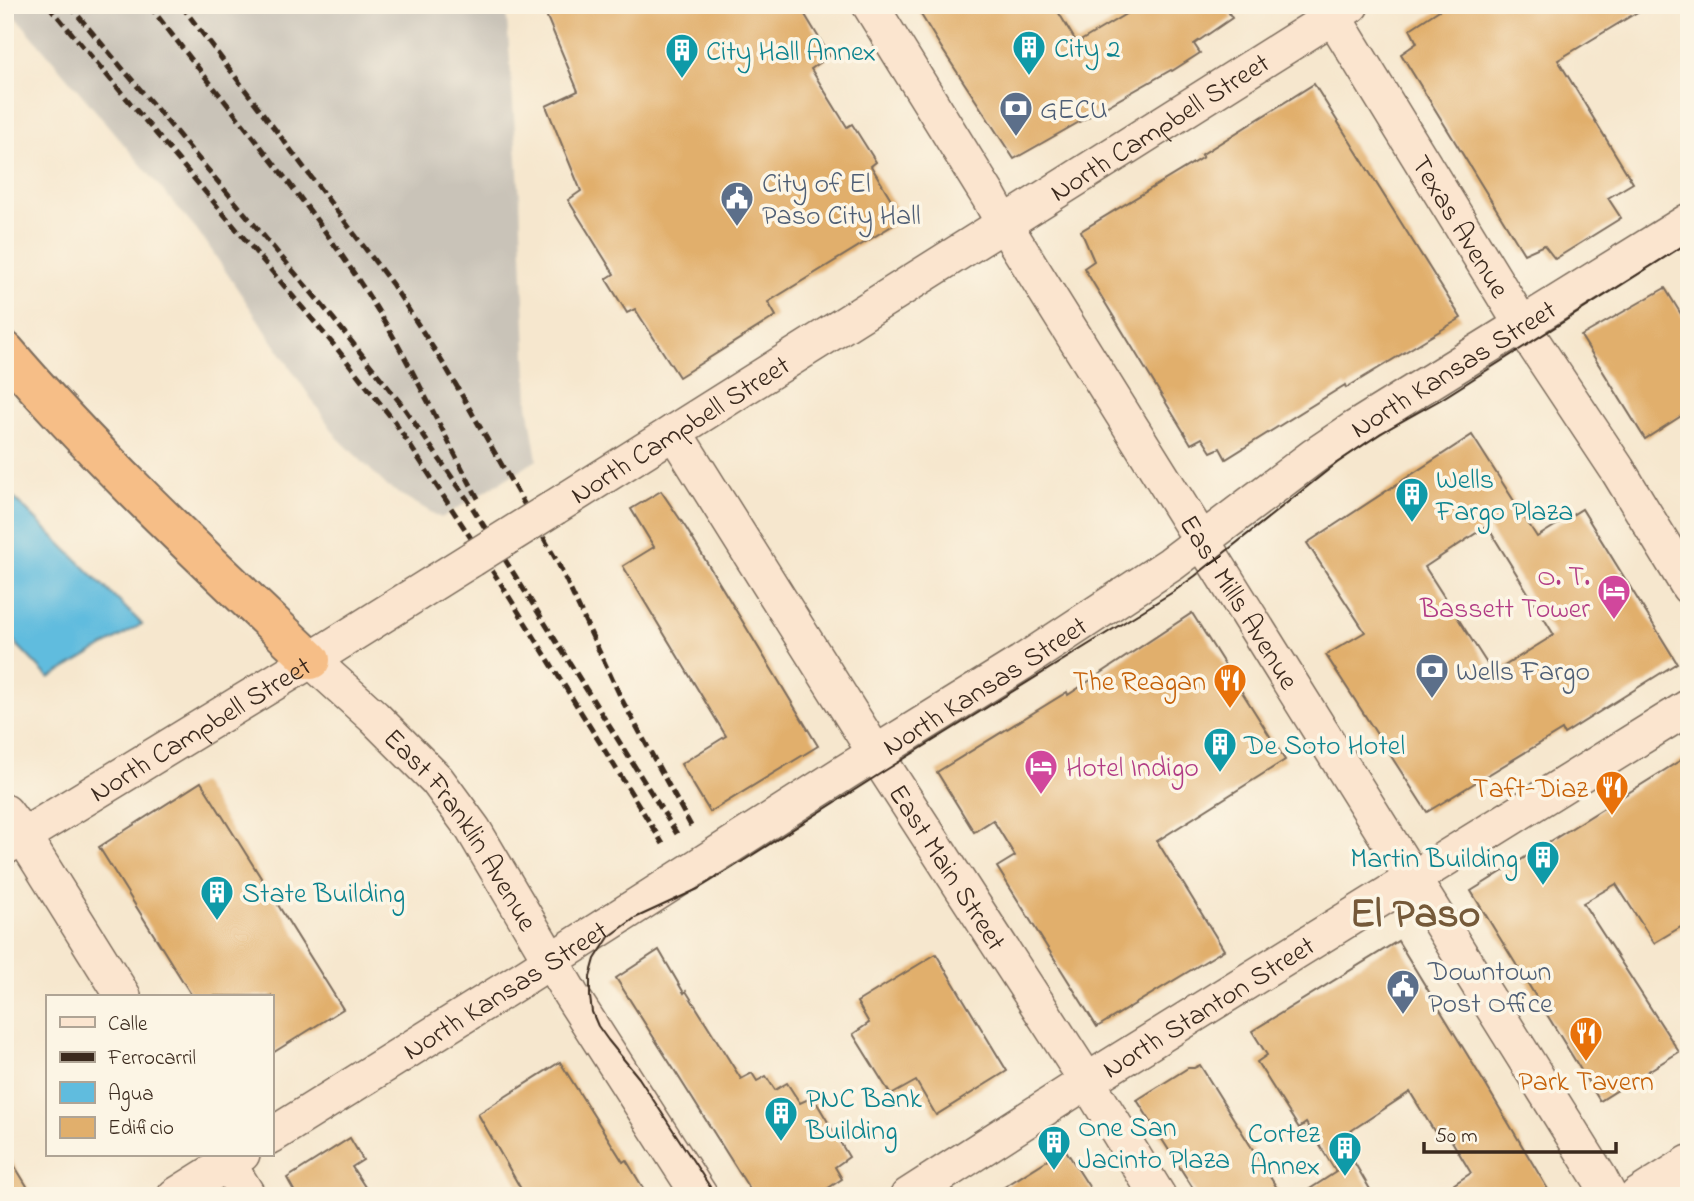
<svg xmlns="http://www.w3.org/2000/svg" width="1694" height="1201" viewBox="0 0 1694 1201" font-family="'Indie Flower',sans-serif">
<rect width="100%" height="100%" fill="#fcf5e5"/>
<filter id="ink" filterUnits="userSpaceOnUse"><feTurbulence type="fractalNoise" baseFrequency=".0143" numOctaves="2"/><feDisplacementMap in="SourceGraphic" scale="14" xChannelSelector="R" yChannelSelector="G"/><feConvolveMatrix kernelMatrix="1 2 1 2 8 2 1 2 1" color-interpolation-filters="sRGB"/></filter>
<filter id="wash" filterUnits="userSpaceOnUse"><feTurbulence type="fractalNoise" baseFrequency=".00686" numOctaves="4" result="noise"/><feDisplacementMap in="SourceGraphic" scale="28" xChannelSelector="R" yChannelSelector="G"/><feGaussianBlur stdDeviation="1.57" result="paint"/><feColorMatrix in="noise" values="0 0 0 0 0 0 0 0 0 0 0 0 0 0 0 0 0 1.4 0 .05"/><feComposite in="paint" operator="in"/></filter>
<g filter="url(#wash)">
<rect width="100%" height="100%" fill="#f6e7ce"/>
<!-- industrial -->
<path fill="#c9c3b8" d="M 6,5 L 506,5 L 520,201 L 528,405 L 537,460 L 441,518 L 388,487 L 337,437 L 204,239 Z"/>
<!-- water -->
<path fill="#60bcde" stroke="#4e737e" stroke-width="2" d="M 5,489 L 142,624 L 49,678 L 5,632 Z"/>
<g id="blocks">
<!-- building -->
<g fill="#e1af6c" fill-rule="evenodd">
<path d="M 542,5 L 799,5 L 830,56 L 811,69 L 847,127 L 852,124 L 876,162 L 871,166 L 903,219 L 768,302 L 776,316 L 679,377 L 635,309 L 627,313 L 606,279 L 614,274 L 568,200 L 581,191 L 546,106 L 578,91 Z"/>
<path d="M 915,5 L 1054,5 L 1077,43 L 1141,5 L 1224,5 L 1232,18 L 1194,44 L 1200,53 L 1172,71 L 1171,70 L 1014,159 L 944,52 Z"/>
<path d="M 1447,5 L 1649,5 L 1558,60 L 1633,183 L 1608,198 L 1621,218 L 1555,259 L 1544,245 L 1524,254 L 1401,54 L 1417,43 L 1410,29 Z"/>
<path d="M 1314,84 L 1461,318 L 1346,388 L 1345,385 L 1226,459 L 1220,448 L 1211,452 L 1202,438 L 1191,444 L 1084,268 L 1094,261 L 1081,231 L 1203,157 L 1201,155 Z"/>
<path d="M 1665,288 L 1689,327 L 1689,411 L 1645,439 L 1581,336 Z"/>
<path d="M 1472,435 L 1537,537 L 1582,509 L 1677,663 L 1564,734 L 1562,730 L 1427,812 L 1326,655 L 1365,632 L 1307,543 ZM 1487,526 L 1554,635 L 1493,673 L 1425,567 Z"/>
<path d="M 661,491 L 686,528 L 818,746 L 710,812 L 681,764 L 726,736 L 623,566 L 654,547 L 631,509 Z"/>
<path d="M 1192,613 L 1285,760 L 1157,841 L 1224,950 L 1097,1027 L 997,867 L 1015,856 L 993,820 L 974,832 L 937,772 L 1067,692 L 1068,695 Z"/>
<path d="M 1689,755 L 1689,922 L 1654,943 L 1616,884 L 1583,903 L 1679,1052 L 1600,1101 L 1471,891 Z"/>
<path d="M 201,782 L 343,1009 L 271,1054 L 271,996 L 192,996 L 99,847 Z"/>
<path d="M 1398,941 L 1487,1087 L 1552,1196 L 1436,1196 L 1471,1173 L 1447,1133 L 1439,1139 L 1410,1092 L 1340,1138 L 1374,1196 L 1299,1196 L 1336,1172 L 1306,1123 L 1299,1128 L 1257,1062 L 1267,1055 L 1252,1031 Z"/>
<path d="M 659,950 L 684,993 L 686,991 L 741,1079 L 752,1073 L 757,1081 L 766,1076 L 775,1090 L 787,1083 L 800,1103 L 813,1097 L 849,1157 L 835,1167 L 842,1179 L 816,1196 L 754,1196 L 616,978 Z"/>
<path d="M 936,954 L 1007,1071 L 936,1115 L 916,1081 L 891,1095 L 853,1034 L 869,1023 L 857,1002 Z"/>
<path d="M 560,1062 L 623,1162 L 626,1160 L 648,1196 L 525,1196 L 478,1114 Z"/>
<path d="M 1200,1065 L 1282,1196 L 1198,1196 L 1137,1100 L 1188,1068 L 1194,1068 Z"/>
<path d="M 350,1138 L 363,1160 L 352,1167 L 371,1196 L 297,1196 L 287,1178 Z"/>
<path d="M 1065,1149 L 1095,1196 L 990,1196 Z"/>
<path d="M 5,1150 L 33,1196 L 5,1196 Z"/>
</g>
</g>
</g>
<g filter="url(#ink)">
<use href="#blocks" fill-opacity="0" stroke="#7c6c5c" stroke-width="2"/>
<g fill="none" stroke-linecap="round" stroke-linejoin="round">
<defs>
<g id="secondary">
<path id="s1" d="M 870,5 L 989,197 L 1004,224 C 1204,541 1400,860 1599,1177 L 1609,1196"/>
<path id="s2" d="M 1326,5 L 1532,341 L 1617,469 L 1689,587"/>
<path id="s3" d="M 674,432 L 886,770 L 1087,1081 L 1158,1196"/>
<path id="s4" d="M 555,507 L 1351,5"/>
<path id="s5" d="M 311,660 L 374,717 L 437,780 L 473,829 L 571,995 L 700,1196"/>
<path d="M 5,812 L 23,836 L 123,996"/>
<path id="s6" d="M 5,847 L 311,660 L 472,559"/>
<path id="s7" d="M 271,1136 L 522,979 L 847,771 L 1021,663 L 1171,564 L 1314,456 L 1354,429 L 1689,221"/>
<path d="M 222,1154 L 248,1196"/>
<path d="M 175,1196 L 242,1154"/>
<path id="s8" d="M 908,1196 L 1087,1081 L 1689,707"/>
<path d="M 1637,1196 L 1689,1163"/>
</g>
<path id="highway" d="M 5,351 C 99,461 206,560 311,660"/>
</defs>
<!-- secondary casing -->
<use href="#secondary" stroke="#7c6c5c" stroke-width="38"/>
<!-- highway casing -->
<use href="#highway" stroke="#7c6c5c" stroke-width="42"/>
<!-- secondary -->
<use href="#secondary" stroke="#fbe5cf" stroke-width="35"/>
<!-- highway -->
<use href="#highway" stroke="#f6be87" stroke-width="38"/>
<!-- tram -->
<path stroke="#3b2a1e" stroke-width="2" d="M 716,1196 L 639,1078 L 608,1040 L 598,1026 L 592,1012 L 590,997 L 590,977 L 595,959 L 609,937 L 635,918 L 698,889 L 732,868 L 886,770 L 1173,592 L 1195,576 L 1337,463 L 1381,433 L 1440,400 L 1689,242"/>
<!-- rail -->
<g stroke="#3b2a1e" stroke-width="5" stroke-dasharray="10 5" stroke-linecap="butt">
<path d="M 48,5 L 338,350 L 394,421 L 503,587 L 663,844"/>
<path d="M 69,5 L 332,317 L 402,405 L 467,499 L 677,834"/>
<path d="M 149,5 C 220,98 297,186 361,284 C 407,353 440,429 480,502"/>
<path d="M 181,5 L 392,284 L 448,371 L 558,563 L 622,700 L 691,826"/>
</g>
<defs>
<path id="secondary-bridge" d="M 472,559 L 555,507"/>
</defs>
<!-- secondary-bridge casing -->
<use href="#secondary-bridge" stroke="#7c6c5c" stroke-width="38" stroke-linecap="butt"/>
<!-- secondary-bridge -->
<use href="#secondary-bridge" stroke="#fbe5cf" stroke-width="35"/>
</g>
</g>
<!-- icons -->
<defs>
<symbol id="building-pin" viewBox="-11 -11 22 30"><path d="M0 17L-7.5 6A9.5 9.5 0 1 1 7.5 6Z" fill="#0f9aa8" stroke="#fcf5e5"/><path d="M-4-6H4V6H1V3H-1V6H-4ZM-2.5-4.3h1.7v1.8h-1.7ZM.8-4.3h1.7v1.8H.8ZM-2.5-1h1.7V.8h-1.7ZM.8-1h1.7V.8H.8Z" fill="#fff"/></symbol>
<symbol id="bank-pin" viewBox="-11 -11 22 30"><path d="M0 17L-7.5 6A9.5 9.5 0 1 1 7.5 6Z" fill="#5c6f8a" stroke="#fcf5e5"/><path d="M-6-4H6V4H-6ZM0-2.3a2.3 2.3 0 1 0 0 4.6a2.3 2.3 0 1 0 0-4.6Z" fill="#fff"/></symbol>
<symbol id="civic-pin" viewBox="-11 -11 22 30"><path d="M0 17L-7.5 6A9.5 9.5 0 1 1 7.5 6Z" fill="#5c6f8a" stroke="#fcf5e5"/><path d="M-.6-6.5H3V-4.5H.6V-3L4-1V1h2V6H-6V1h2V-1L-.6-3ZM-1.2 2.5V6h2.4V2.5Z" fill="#fff"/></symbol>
<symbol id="hotel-pin" viewBox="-11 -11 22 30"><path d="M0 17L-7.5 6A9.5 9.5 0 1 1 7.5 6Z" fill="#d1479c" stroke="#fcf5e5"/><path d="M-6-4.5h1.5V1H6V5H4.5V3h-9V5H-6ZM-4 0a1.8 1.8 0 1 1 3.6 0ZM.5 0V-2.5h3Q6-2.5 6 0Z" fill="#fff"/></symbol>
<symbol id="restaurant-pin" viewBox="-11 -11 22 30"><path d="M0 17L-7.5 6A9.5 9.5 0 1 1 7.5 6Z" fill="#e8710a" stroke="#fcf5e5"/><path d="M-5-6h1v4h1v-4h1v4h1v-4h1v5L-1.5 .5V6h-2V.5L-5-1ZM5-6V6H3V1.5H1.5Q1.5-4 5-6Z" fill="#fff"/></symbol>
</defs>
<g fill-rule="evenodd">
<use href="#building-pin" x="1010" y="28" width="38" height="52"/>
<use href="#building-pin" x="663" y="31" width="38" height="52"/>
<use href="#bank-pin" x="997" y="89" width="38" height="52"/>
<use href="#civic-pin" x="718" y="179" width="38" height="52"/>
<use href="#building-pin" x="1393" y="475" width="38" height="52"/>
<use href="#hotel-pin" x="1595" y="572" width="38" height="52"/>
<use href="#bank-pin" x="1413" y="651" width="38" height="52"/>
<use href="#restaurant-pin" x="1211" y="661" width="38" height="52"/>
<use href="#building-pin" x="1201" y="725" width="38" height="52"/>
<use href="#hotel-pin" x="1022" y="747" width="38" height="52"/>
<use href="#restaurant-pin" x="1593" y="768" width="38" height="52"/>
<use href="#building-pin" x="1524" y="838" width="38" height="52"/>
<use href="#building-pin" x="198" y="873" width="38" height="52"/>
<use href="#civic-pin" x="1384" y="967" width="38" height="52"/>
<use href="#restaurant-pin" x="1567" y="1014" width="38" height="52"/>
<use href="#building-pin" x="762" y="1094" width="38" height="52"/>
<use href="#building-pin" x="1035" y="1123" width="38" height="52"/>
<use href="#building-pin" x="1326" y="1129" width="38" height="52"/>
</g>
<g text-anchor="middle" stroke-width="7" stroke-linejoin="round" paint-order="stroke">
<!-- culture labels -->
<g font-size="28" fill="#0d838f" stroke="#fcf5e5" text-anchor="start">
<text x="1054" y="57">City 2</text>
<text x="706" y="60">City Hall Annex</text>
<text x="1436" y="488">Wells<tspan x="1436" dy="32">Fargo Plaza</tspan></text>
<text x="1244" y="754">De Soto Hotel</text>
<text x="1518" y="867" text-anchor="end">Martin Building</text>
<text x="242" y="902">State Building</text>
<text x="806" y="1107">PNC Bank<tspan x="806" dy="32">Building</tspan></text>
<text x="1078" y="1136">One San<tspan x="1078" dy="32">Jacinto Plaza</tspan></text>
<text x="1320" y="1142" text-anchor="end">Cortez<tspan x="1320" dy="32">Annex</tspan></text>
</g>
<!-- service labels -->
<g font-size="28" fill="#4e5e75" stroke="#fcf5e5" text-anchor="start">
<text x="1040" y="118">GECU</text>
<text x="762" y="192">City of El<tspan x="762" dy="32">Paso City Hall</tspan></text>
<text x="1456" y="680">Wells Fargo</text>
<text x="1428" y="980">Downtown<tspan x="1428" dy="32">Post Office</tspan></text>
</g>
<!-- street labels -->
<g font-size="28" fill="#3b2a1e" stroke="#fcf5e5">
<text dy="10" stroke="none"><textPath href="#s4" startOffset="714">North Campbell Street</textPath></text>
<text dy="10" stroke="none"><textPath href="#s2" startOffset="259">Texas Avenue</textPath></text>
<text dy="10" stroke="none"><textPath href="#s7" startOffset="1410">North Kansas Street</textPath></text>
<text dy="10" stroke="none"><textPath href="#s4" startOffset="147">North Campbell Street</textPath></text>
<text dy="10" stroke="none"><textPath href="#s1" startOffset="702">East Mills Avenue</textPath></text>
<text dy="10" stroke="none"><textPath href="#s7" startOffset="844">North Kansas Street</textPath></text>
<text dy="10" stroke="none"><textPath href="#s6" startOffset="228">North Campbell Street</textPath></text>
<text dy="10" stroke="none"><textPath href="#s5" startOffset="228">East Franklin Avenue</textPath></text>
<text dy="10" stroke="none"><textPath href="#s3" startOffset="514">East Main Street</textPath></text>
<text dy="10" stroke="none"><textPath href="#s7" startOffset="276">North Kansas Street</textPath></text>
<text dy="10" stroke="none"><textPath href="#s8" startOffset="355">North Stanton Street</textPath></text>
</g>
<!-- hotel labels -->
<g font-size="28" fill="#b23c85" stroke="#fcf5e5" text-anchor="end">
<text x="1590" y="585">O. T.<tspan x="1590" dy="32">Bassett Tower</tspan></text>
<text x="1066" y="776" text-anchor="start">Hotel Indigo</text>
</g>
<!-- food labels -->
<g font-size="28" fill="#c56008" stroke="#fcf5e5" text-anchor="end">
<text x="1206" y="690">The Reagan</text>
<text x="1588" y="797">Taft-Diaz</text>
<text x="1586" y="1090" text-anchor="middle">Park Tavern</text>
</g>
<!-- town labels -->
<g font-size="42" font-weight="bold" fill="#755939" stroke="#fcf5e5">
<text x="1415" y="926">El Paso</text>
</g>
</g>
<!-- margin -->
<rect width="1694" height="1201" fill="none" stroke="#fcf5e5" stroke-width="28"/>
<!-- legend -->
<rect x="46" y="995" width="228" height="161" fill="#fcf5e5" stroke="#afa495" stroke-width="2"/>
<rect x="60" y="1017" width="35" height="10" fill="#fbe5cf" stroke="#afa495" stroke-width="2"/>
<text x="108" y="1030" font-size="21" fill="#3b2a1e">Calle</text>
<rect x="60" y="1052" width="35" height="10" fill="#3b2a1e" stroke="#afa495" stroke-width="2"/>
<text x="108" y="1064" font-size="21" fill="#3b2a1e">Ferrocarril</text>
<rect x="60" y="1082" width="35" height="21" fill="#60bcde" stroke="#afa495" stroke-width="2"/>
<text x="108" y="1100" font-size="21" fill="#3b2a1e">Agua</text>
<rect x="60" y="1117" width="35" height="21" fill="#e1af6c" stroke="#afa495" stroke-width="2"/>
<text x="108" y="1134" font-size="21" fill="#3b2a1e">Edificio</text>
<!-- scale -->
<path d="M1424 1142v10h192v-10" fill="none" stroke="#3b2a1e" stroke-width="3.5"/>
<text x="1435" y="1142" font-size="21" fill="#3b2a1e" stroke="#fcf5e5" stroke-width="5" paint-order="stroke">50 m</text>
</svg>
